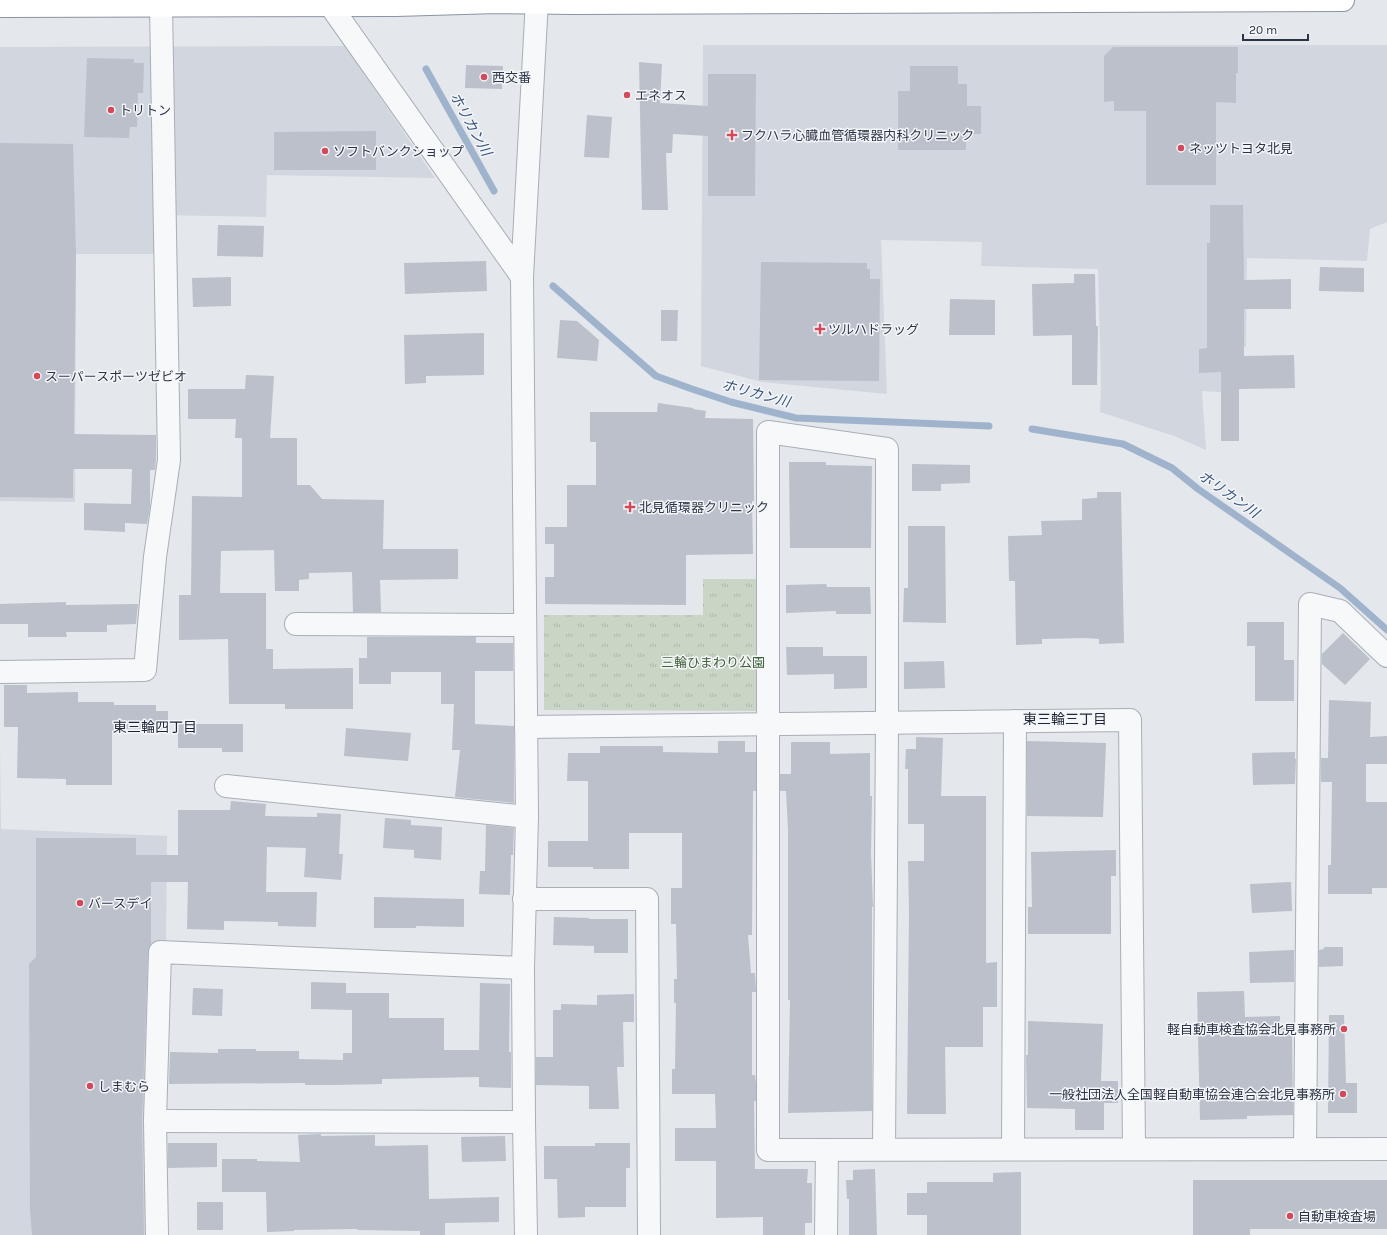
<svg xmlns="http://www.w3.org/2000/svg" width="1387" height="1235" viewBox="0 0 1387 1235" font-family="Karla,'Noto Sans JP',sans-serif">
<defs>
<pattern id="park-tufts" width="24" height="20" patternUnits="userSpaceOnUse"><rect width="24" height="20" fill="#c9d6c5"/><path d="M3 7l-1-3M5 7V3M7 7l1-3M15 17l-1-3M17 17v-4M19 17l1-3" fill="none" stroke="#adb8ab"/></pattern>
</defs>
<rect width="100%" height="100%" fill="#e4e7ec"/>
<!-- built -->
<g fill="#d2d6de">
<path d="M 703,45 L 1387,45 L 1387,222 L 1370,229 L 1367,261 L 1247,258 L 1246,347 L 1240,347 L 1237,393 L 1202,391 L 1206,450 L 1174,436 L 1100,412 L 1101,386 L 1098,269 L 981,266 L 982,242 L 881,240 L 887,394 L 762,382 L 701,366 Z"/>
<path d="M 345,46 L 435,178 L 267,175 L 266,217 L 156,215 L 157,254 L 76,254 L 75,502 L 0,501 L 0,47 Z"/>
<path d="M 0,747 L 1,829 L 167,836 L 166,945 L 152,945 L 155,1235 L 0,1235 Z"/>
</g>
<!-- park -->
<path fill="url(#park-tufts)" d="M 703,579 L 761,579 L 762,711 L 544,710 L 544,615 L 703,615 Z"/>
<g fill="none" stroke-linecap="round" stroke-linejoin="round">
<!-- stream -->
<g stroke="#9fb4cc" stroke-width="7">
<path d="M 426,69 L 494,191"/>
<path d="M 553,286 L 656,376 L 692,389 L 731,402 L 796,418 L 989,426"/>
<path d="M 1032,429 L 1123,444 L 1172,468 L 1198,489 L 1340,588 L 1387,630"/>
</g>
</g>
<!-- building -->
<g fill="#bbc0ca">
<path d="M 1113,47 L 1238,47 L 1238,73 L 1236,73 L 1236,103 L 1216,102 L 1216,185 L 1146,185 L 1146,111 L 1114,111 L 1114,101 L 1104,102 L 1104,56 Z"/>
<path d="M 87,58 L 134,59 L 134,63 L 144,63 L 143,93 L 138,93 L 137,127 L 130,127 L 129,138 L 84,137 Z"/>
<path d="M 639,62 L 662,64 L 660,103 L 708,106 L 708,74 L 756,74 L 755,196 L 708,196 L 708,136 L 673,134 L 672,153 L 666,153 L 668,210 L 642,210 Z"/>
<path d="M 466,65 L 503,66 L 502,89 L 465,88 Z"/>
<path d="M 910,66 L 958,66 L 958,84 L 967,84 L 967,106 L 981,106 L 981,134 L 966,134 L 966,150 L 898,150 L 898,91 L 910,91 Z"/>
<path d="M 587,115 L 612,117 L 609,158 L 584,157 Z"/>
<path d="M 376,131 L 376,170 L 274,170 L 274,132 Z"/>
<path d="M 0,143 L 73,144 L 76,254 L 74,434 L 156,435 L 156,459 L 155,470 L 150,470 L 150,507 L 147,524 L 125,523 L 125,532 L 84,530 L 84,503 L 131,504 L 132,469 L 73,469 L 73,498 L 0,497 Z"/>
<path d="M 1210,205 L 1243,205 L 1244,280 L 1291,279 L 1291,309 L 1244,309 L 1244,356 L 1294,355 L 1295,388 L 1239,389 L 1239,441 L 1221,441 L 1221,372 L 1199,373 L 1199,349 L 1207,348 L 1207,243 L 1210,243 Z"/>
<path d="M 218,225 L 264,226 L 263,257 L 217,256 Z"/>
<path d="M 486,261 L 487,291 L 405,294 L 404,263 Z"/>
<path d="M 761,262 L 867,263 L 867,269 L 870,269 L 870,279 L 880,279 L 879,381 L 759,380 Z"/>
<path d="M 1320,267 L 1364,268 L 1364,292 L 1319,291 Z"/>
<path d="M 1074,274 L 1095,274 L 1096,326 L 1098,326 L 1097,385 L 1072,385 L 1072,335 L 1033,336 L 1032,284 L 1074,283 Z"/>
<path d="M 231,277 L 231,306 L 193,307 L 192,278 Z"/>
<path d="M 950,299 L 995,300 L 995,335 L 949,335 Z"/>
<path d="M 661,310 L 678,310 L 677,341 L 661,341 Z"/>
<path d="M 560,320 L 577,321 L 599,340 L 597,361 L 557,358 Z"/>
<path d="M 484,333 L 484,375 L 426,376 L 426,383 L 405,384 L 404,335 Z"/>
<path d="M 246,375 L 274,376 L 270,438 L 297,438 L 297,485 L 310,485 L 322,499 L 384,500 L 383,549 L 458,549 L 458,579 L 380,580 L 381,612 L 353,612 L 352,572 L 309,573 L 309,579 L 299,580 L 299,591 L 275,591 L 274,550 L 221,551 L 220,593 L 266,593 L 266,649 L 273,649 L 273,669 L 353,668 L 353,709 L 285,709 L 285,704 L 229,704 L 228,639 L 179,640 L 179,595 L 191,595 L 192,496 L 242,497 L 242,438 L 235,438 L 236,419 L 188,419 L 188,389 L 245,389 Z"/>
<path d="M 658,403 L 693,408 L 693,409 L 706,411 L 705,418 L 753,419 L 754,501 L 752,501 L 753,554 L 686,555 L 686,605 L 545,604 L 545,577 L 554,577 L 554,544 L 545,544 L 545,527 L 567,527 L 567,485 L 596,485 L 596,442 L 590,442 L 590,412 L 657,412 Z"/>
<path d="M 789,462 L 826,462 L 826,465 L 872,466 L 871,548 L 790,548 Z"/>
<path d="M 912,464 L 970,465 L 970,483 L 941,484 L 941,491 L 912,491 Z"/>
<path d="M 1097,492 L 1121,492 L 1124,643 L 1099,644 L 1099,639 L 1084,638 L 1042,639 L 1042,644 L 1016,645 L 1015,581 L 1009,581 L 1008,536 L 1042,535 L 1041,521 L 1082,520 L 1082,499 L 1097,498 Z"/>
<path d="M 908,526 L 945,526 L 946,623 L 903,622 L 904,588 L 908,588 Z"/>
<path d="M 826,584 L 827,587 L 870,587 L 871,614 L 836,614 L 836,611 L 786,613 L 786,585 Z"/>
<path d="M 66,602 L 66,605 L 138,604 L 136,624 L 107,625 L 107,632 L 66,632 L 67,637 L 28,637 L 28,624 L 0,624 L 0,604 Z"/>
<path d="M 1247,622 L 1284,622 L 1284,660 L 1294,660 L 1294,701 L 1255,701 L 1255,646 L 1247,646 Z"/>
<path d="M 1343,633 L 1370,659 L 1345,685 L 1322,664 L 1322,654 Z"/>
<path d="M 367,637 L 476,637 L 476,643 L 513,643 L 513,671 L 475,671 L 475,724 L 514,726 L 514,803 L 455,797 L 460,750 L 452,750 L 454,704 L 441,704 L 441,672 L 391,672 L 391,684 L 359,684 L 359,658 L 367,658 Z"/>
<path d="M 786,647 L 823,647 L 823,656 L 867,656 L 867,688 L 834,689 L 834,674 L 787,675 Z"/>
<path d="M 944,661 L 945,688 L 904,689 L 904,662 Z"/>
<path d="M 4,685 L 27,685 L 27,693 L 78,692 L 78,702 L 114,702 L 114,705 L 156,705 L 156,711 L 168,711 L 168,730 L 115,729 L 115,734 L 112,734 L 112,785 L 66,785 L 66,779 L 17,778 L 18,727 L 4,727 Z"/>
<path d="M 1329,700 L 1371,702 L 1370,737 L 1387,736 L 1387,764 L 1366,764 L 1366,802 L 1387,802 L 1387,888 L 1372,888 L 1372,894 L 1328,894 L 1328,865 L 1331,865 L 1332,782 L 1321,782 L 1321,758 L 1328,758 Z"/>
<path d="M 178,724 L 243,724 L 243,752 L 222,752 L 222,748 L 178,748 Z"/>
<path d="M 346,728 L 411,733 L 408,761 L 344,756 Z"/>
<path d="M 916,737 L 943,738 L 941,796 L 986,796 L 986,963 L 997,962 L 997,1007 L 983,1007 L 983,1047 L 945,1047 L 946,1114 L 907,1114 L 909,911 L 908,861 L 924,861 L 924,824 L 908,824 L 908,769 L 905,769 L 906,749 L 916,749 Z"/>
<path d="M 718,741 L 745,741 L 745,752 L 756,752 L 756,791 L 753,791 L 752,935 L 748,935 L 751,973 L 755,973 L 756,992 L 752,992 L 752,1075 L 755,1075 L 756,1083 L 756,1101 L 754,1101 L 755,1169 L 808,1169 L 807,1183 L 812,1183 L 812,1223 L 805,1223 L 805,1235 L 763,1235 L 763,1217 L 716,1218 L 716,1161 L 675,1161 L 675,1128 L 716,1128 L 715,1094 L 672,1094 L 672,1069 L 675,1069 L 676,1003 L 674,1003 L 674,979 L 677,979 L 676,924 L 671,924 L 671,888 L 682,888 L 682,833 L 629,833 L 629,869 L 593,869 L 593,867 L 548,867 L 548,841 L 588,841 L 588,781 L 567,781 L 568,753 L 600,753 L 600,746 L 663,746 L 663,752 L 718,753 Z"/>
<path d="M 1027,741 L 1106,743 L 1103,817 L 1027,816 Z"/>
<path d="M 791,742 L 830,742 L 830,754 L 870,753 L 870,796 L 872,796 L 871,853 L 873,907 L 872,907 L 872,1111 L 788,1113 L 790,1000 L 788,1000 L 788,829 L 786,791 L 780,791 L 780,774 L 791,774 Z"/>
<path d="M 1295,752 L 1295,759 L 1296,759 L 1295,784 L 1253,785 L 1252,753 Z"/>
<path d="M 231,801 L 266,804 L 265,816 L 317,817 L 317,813 L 341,814 L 339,854 L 343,854 L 341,880 L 304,877 L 306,848 L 267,847 L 266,892 L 317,892 L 316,927 L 278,926 L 278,922 L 224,921 L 224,930 L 187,929 L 188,882 L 151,882 L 151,944 L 148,952 L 142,1121 L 144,1235 L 32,1235 L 30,1210 L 29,964 L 36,957 L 36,838 L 136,838 L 136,855 L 178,855 L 178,810 L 230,810 Z"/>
<path d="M 385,818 L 411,820 L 411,825 L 442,827 L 441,860 L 414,858 L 414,850 L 383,848 Z"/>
<path d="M 486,825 L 514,828 L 513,855 L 511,855 L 510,895 L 479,894 L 480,871 L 485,871 Z"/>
<path d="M 1116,850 L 1116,876 L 1111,876 L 1111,934 L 1028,934 L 1028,907 L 1032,907 L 1031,852 Z"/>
<path d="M 1291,882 L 1292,911 L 1252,913 L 1250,884 Z"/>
<path d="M 374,897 L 464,899 L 464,927 L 416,926 L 416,928 L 374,928 Z"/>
<path d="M 554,917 L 589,918 L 589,919 L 628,919 L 628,953 L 594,953 L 594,946 L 553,945 Z"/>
<path d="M 1324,947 L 1343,947 L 1343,966 L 1319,967 L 1319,950 L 1324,949 Z"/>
<path d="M 1294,950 L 1294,982 L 1250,983 L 1249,952 Z"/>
<path d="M 311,982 L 346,983 L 346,993 L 389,993 L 389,1018 L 444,1018 L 444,1050 L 479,1050 L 480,983 L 510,984 L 509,1052 L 511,1052 L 511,1088 L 479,1087 L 479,1077 L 382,1079 L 382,1084 L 333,1085 L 305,1085 L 305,1083 L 169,1084 L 170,1052 L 218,1053 L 218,1049 L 256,1049 L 256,1051 L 299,1051 L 299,1059 L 343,1060 L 343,1053 L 352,1053 L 352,1010 L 311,1009 Z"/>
<path d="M 193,988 L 223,989 L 222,1016 L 192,1015 Z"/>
<path d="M 1244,991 L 1245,1017 L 1280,1016 L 1280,1028 L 1292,1028 L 1293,1115 L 1247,1116 L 1247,1119 L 1200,1120 L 1197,992 Z"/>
<path d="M 634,994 L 634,1022 L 623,1022 L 624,1067 L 617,1067 L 619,1109 L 589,1109 L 589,1086 L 536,1085 L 536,1057 L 553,1057 L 553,1010 L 561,1010 L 561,1004 L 597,1005 L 597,995 Z"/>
<path d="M 1329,1015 L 1344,1015 L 1346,1083 L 1357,1083 L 1357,1113 L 1328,1113 Z"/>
<path d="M 1028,1021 L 1103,1024 L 1101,1081 L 1118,1081 L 1118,1103 L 1104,1103 L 1104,1130 L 1075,1130 L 1075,1109 L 1027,1108 L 1026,1055 L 1028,1055 Z"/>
<path d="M 319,1134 L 321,1134 L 321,1136 L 375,1135 L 375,1146 L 428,1145 L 429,1199 L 499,1197 L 499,1222 L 445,1223 L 445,1235 L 420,1235 L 420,1231 L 357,1230 L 357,1229 L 294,1230 L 294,1231 L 267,1232 L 266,1192 L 222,1192 L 222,1159 L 257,1159 L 257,1161 L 300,1162 L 298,1135 Z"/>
<path d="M 505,1136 L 506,1161 L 462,1162 L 461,1137 Z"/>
<path d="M 168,1143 L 217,1143 L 217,1167 L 168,1168 Z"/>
<path d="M 595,1143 L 630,1143 L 630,1168 L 626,1168 L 626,1207 L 585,1207 L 585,1217 L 558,1218 L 557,1179 L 544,1179 L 544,1146 L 595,1146 Z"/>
<path d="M 875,1169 L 877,1235 L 849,1235 L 849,1199 L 847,1199 L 846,1180 L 853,1180 L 853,1170 Z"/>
<path d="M 1021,1172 L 1021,1235 L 927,1235 L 927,1215 L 907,1215 L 907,1193 L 927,1193 L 927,1182 L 993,1182 L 993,1173 Z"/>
<path d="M 1193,1180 L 1387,1180 L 1387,1229 L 1250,1229 L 1250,1235 L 1193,1235 Z"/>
<rect x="197" y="1202" width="26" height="28"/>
</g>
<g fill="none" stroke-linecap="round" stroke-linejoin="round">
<defs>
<g id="minor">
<path d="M 330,5 L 522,277"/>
<path d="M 296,624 L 525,625"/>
<path d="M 0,672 L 145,670 L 155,557 L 169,460 L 161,6"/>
<path d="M 526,727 C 727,725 929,722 1130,720 L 1134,1149"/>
<path d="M 226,786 L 527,817"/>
<path d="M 524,899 L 647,899 L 649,1235"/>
<path d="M 155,1121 L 524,1122"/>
<path d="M 884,1149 L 887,722 L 887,449 L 768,432 L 768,1150 L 1387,1149"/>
<path d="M 1013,1149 L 1015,721"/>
<path d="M 1305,1149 L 1310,604 L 1340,611 L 1387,656"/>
<path d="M 157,1235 L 155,1121 L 160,952 L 523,968"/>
<path d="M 526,1235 L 524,1122 L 523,968 L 527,817 L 522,277 L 537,0"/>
<path d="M 826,1235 L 827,1150"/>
</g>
<path id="trunk" d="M 0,6 L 396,5 L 497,2 L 575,3 L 1343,0"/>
</defs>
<!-- minor casing -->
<use href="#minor" stroke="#a9aeb7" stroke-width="24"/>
<!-- trunk casing -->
<use href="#trunk" stroke="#8b94a3" stroke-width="24"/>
<!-- minor -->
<use href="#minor" stroke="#f7f8fa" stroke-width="22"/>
<!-- trunk -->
<use href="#trunk" stroke="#fff" stroke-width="22"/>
</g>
<!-- markers -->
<g fill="#d1495b" stroke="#f4f6f9" stroke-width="1.5">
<circle cx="484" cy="77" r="4"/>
<circle cx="627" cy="95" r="4"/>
<circle cx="111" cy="110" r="4"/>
<path d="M730 129h4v4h4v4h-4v4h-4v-4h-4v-4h4z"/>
<circle cx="1181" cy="148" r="4"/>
<circle cx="325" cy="151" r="4"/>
<path d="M818 323h4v4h4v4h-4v4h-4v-4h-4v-4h4z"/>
<circle cx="37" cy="376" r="4"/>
<path d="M628 501h4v4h4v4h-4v4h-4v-4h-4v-4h4z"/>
<circle cx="80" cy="903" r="4"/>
<circle cx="1344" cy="1029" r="4"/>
<circle cx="90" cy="1086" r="4"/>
<circle cx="1343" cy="1094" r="4"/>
<circle cx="1290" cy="1216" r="4"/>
</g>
<g text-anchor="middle" stroke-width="3" stroke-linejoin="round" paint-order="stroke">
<!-- poi labels -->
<g font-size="13" fill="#2b3445" stroke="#f4f6f9" text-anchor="start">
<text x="492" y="82">西交番</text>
<text x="635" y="100">エネオス</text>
<text x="119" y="115">トリトン</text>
<text x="741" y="140">フクハラ心臓血管循環器内科クリニック</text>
<text x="1189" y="153">ネッツトヨタ北見</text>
<text x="333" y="156">ソフトバンクショップ</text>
<text x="828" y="334">ツルハドラッグ</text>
<text x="45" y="381">スーパースポーツゼビオ</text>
<text x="639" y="512">北見循環器クリニック</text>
<text x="88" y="908">バースデイ</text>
<text x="1336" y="1034" text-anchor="end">軽自動車検査協会北見事務所</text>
<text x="98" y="1091">しまむら</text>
<text x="1335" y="1099" text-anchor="end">一般社団法人全国軽自動車協会連合会北見事務所</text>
<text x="1298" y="1221">自動車検査場</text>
</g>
<!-- park labels -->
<g font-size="13" fill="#3f6138" stroke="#f4f6f9">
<text x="713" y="667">三輪ひまわり公園</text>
</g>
<!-- water labels -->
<g font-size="14" font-style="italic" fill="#34527a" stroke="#f4f6f9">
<text transform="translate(471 124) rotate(61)" y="5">ホリカン川</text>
<text transform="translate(756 393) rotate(15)" y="5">ホリカン川</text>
<text transform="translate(1229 494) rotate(35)" y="5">ホリカン川</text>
</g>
<!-- neighbourhood labels -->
<g font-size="14" fill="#1d2536" stroke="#f4f6f9">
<text x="1065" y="724">東三輪三丁目</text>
<text x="155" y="732">東三輪四丁目</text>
</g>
</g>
<!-- scale -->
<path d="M1243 34v6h65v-6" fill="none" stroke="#2b3445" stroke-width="2"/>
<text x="1249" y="34" font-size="12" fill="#2b3445" stroke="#f4f6f9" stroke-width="3" paint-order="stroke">20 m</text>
</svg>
